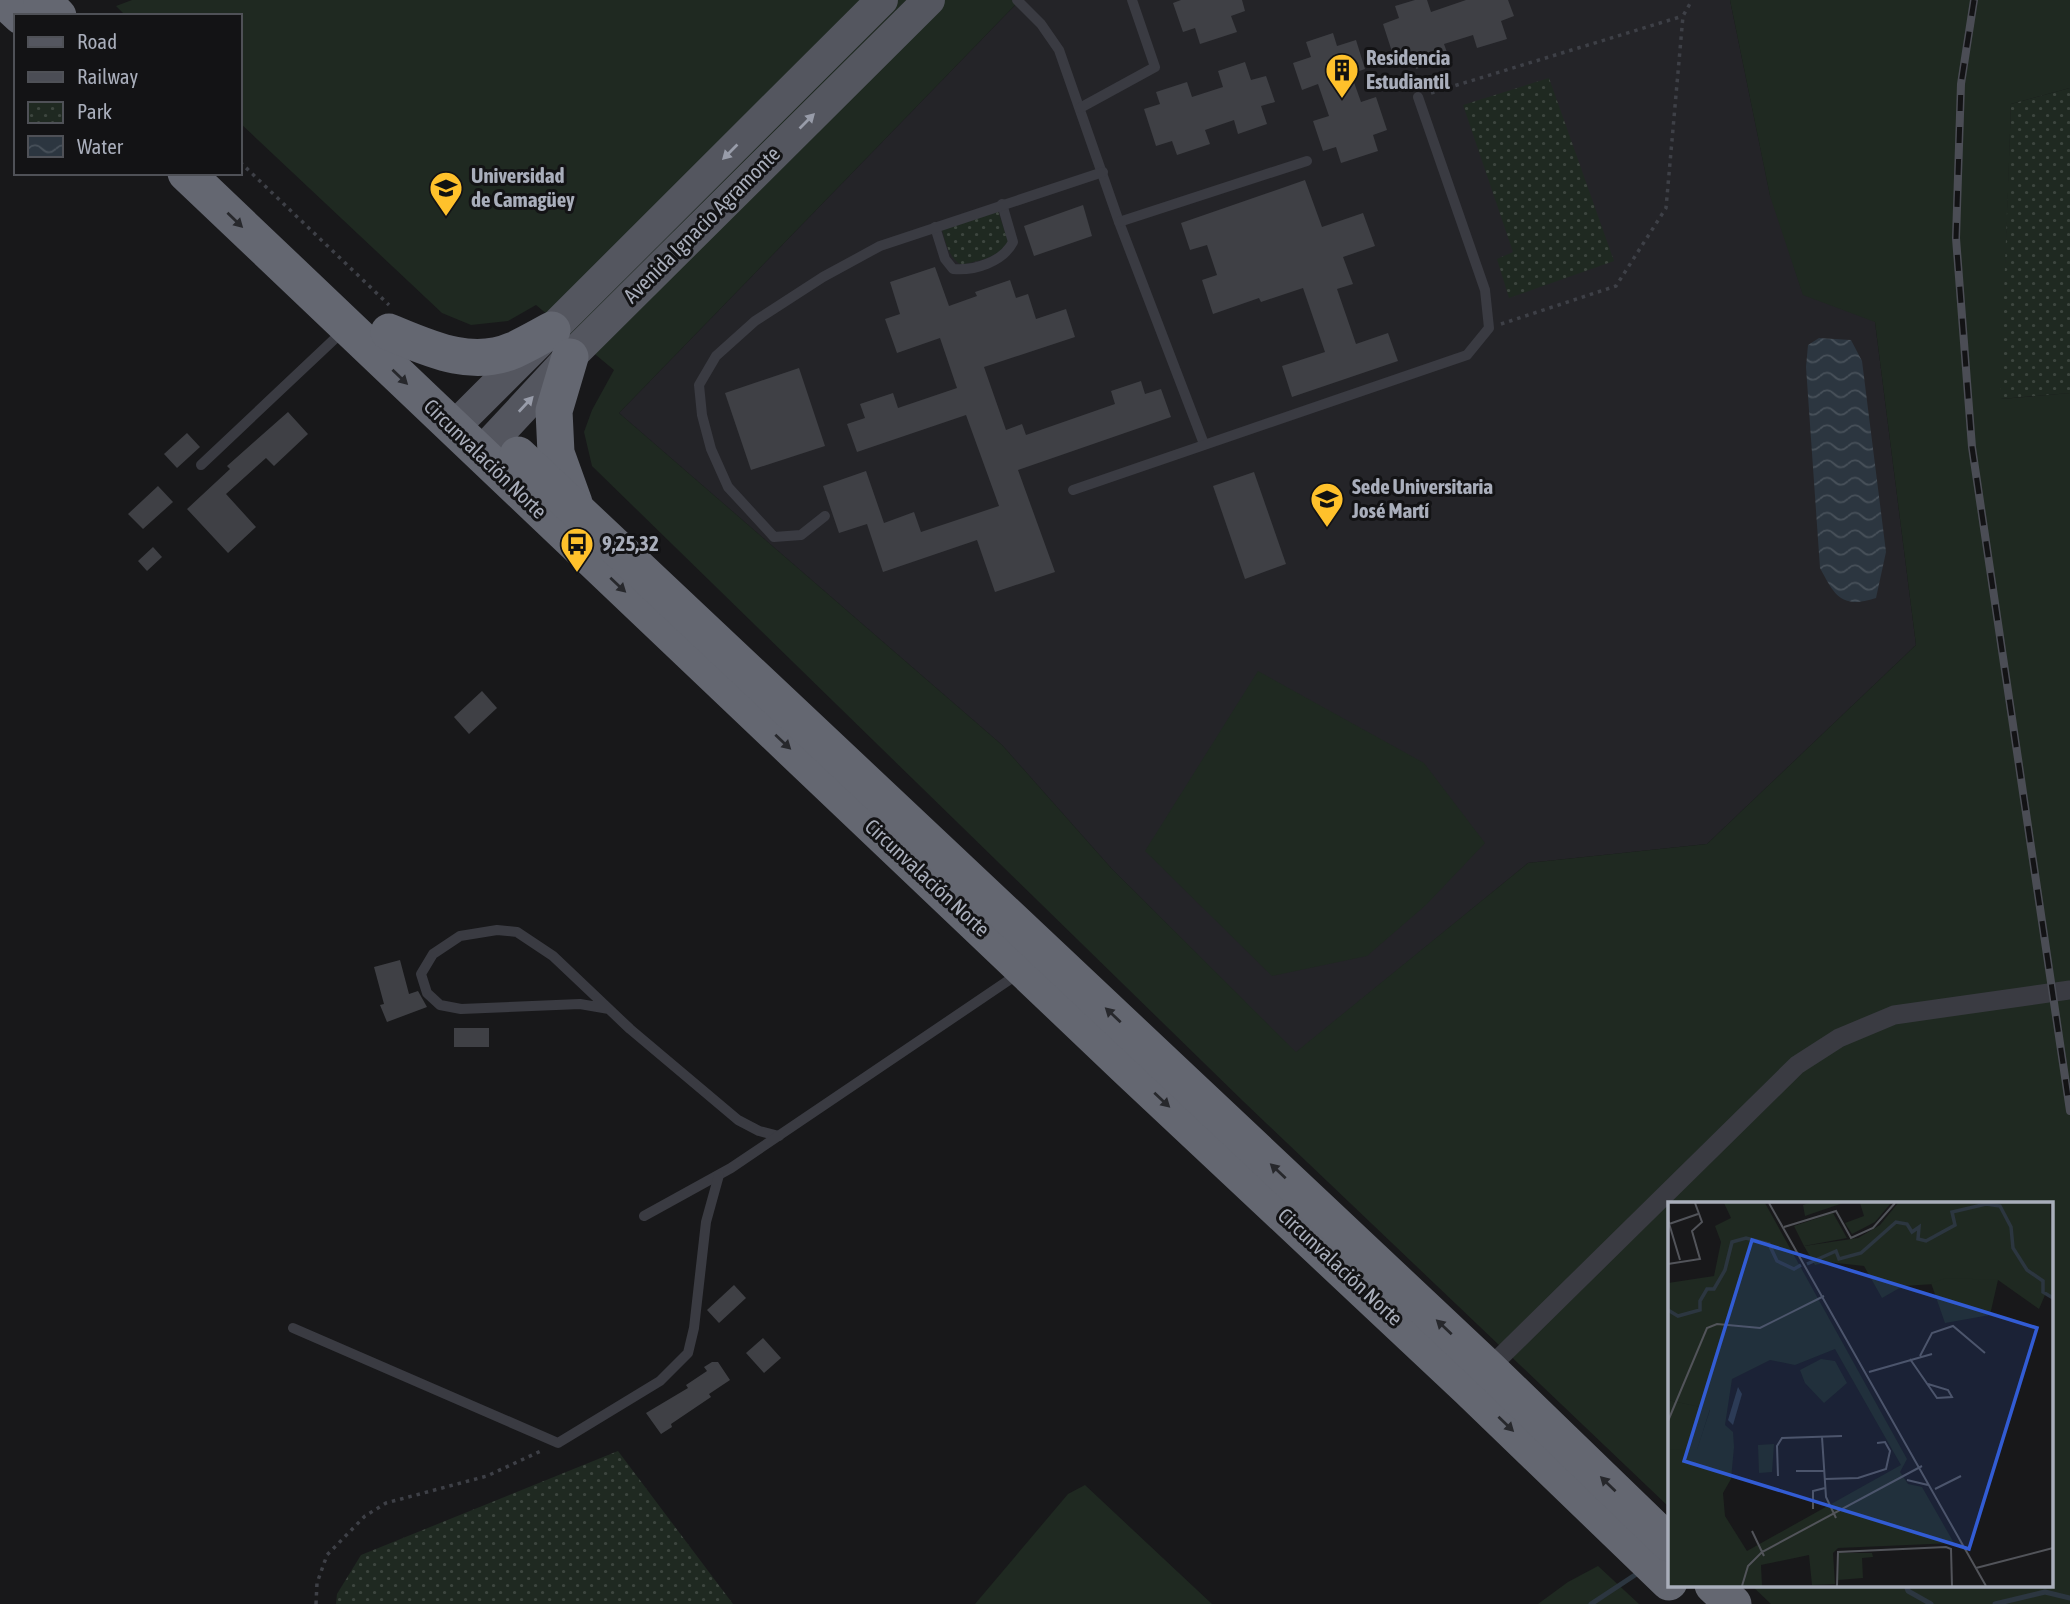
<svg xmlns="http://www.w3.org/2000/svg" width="2070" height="1604" viewBox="0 0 2070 1604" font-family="'Asap Condensed',sans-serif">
<defs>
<pattern id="park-dots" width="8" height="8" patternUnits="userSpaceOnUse" patternTransform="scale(1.75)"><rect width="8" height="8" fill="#1f2921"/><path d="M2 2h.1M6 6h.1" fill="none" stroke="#3d463f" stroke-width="1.8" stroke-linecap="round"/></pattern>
<pattern id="water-waves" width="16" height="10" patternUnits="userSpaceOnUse" patternTransform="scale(1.75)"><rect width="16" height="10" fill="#2c3640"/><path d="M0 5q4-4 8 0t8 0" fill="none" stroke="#48515a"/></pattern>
</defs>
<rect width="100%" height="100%" fill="#18181a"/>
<!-- built -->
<path fill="#242428" d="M 1020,0 L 1730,0 L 1770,195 L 1875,322 L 1916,645 L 1707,844 L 1528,863 L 1296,1053 L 1111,868 L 1002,745 L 619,413 Z"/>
<!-- grass -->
<g fill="#1f2921">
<path d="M 132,0 L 1020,0 L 619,413 L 1002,745 L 1111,868 L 1296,1052 L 1528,863 L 1707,844 L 1916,645 L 1875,322 L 1803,295 L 1770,196 L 1730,0 L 2070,0 L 2070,88 L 2011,104 L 2001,399 L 2070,393 L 2070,1604 L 1771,1604 L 1751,1585 L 2051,1585 L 2051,1203 L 1669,1203 L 1669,1507 L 1244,1102 L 592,466 L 584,432 L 592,410 L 614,370 L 536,305 L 508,321 L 471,325 L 442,313 L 240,123 L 240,16 L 126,16 L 116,6 Z"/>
<path d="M 1258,671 L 1424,763 L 1485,843 L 1426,905 L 1367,956 L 1272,976 L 1145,851 Z"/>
<path d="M 1085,1485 L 1212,1604 L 975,1604 L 1068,1494 Z"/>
<path d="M 1598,1566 L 1639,1604 L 1538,1604 L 1568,1582 Z"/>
</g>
<!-- park -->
<g fill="url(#park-dots)">
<path d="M 1549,78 L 1614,261 L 1509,298 L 1497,259 L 1513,252 L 1463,105 Z"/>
<path d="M 2070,88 L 2070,393 L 2000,399 L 2011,104 Z"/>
<path d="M 998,211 L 1008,241 C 1000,258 979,260 962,265 C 949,259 946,243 942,230 Z"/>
<path d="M 618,1451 L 733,1604 L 336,1604 L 337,1594 L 361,1555 Z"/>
</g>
<!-- water -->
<path fill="url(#water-waves)" d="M 1819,338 L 1851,340 L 1862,361 L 1886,552 L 1876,598 C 1841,609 1835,596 1820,568 L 1806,367 L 1808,345 Z"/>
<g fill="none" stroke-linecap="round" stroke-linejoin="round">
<!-- stream -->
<g stroke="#2c3640" stroke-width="5">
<path d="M 1906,1585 L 1908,1591 L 1931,1604"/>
<path d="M 1591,1604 L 1641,1571"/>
<path d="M 1995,1604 L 2045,1592 L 2070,1598"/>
</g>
</g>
<!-- building -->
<g fill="#3f4045">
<path d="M 1181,0 L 1242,0 L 1245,11 L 1231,16 L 1237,32 L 1200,44 L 1195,28 L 1183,32 L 1173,3 Z"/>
<path d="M 1415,0 L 1427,0 L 1431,12 L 1466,0 L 1508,0 L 1514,16 L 1501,21 L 1507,39 L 1477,48 L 1473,35 L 1444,44 L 1449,58 L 1416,69 L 1412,55 L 1395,61 L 1383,24 L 1399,18 L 1395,6 Z"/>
<path d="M 1333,33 L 1337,46 L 1356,40 L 1365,69 L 1351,74 L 1361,102 L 1376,97 L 1387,130 L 1373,135 L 1378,151 L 1341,163 L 1336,147 L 1323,151 L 1313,121 L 1329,116 L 1318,84 L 1302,90 L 1293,63 L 1311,57 L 1306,42 Z"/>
<path d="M 1245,62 L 1251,80 L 1266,76 L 1275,102 L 1261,106 L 1267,124 L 1238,134 L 1234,120 L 1205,130 L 1210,144 L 1177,155 L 1172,141 L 1156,146 L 1144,109 L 1160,104 L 1156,92 L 1187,82 L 1192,97 L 1223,87 L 1218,71 Z"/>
<path d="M 1305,180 L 1322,227 L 1363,213 L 1375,246 L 1343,257 L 1353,284 L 1337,289 L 1356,344 L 1388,333 L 1398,361 L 1292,397 L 1282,366 L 1325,352 L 1303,288 L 1261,302 L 1259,298 L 1213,314 L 1202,280 L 1217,275 L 1207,245 L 1190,250 L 1181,223 Z"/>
<path d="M 1083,205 L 1092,236 L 1034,256 L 1024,226 Z"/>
<path d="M 935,267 L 949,306 L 977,296 L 975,292 L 1010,280 L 1016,298 L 1028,294 L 1036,319 L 1066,309 L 1075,337 L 984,367 L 1006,430 L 1022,424 L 1026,435 L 1115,404 L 1111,391 L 1141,381 L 1145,394 L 1161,389 L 1171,417 L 1018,470 L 1055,572 L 995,592 L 977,540 L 883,572 L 867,524 L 839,533 L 823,486 L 866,471 L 884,523 L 914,512 L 921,532 L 999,506 L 966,415 L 857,452 L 847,424 L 865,418 L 860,404 L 893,393 L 898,408 L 957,388 L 940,338 L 897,353 L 885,319 L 900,314 L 890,282 Z"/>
<path d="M 799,368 L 825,446 L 751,470 L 725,393 Z"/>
<path d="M 288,412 L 308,434 L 274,466 L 266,458 L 226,494 L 256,527 L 228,553 L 187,509 L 230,469 L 227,466 Z"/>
<path d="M 187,433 L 200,447 L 177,468 L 164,454 Z"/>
<path d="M 1254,472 L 1286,564 L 1245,579 L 1213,486 Z"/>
<path d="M 158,486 L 173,502 L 143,529 L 128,514 Z"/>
<path d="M 153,547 L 162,557 L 147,571 L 138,561 Z"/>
<path d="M 482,691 L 497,708 L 469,734 L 454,717 Z"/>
<path d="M 400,960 L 409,994 L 418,991 L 427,1007 L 387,1022 L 380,1005 L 384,1004 L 374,967 Z"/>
<rect x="454" y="1028" width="35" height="19"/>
<path d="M 734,1285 L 746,1298 L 719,1323 L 707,1310 Z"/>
<path d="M 763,1338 L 781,1358 L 764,1373 L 746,1353 Z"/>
<path d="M 712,1362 L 718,1362 L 730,1380 L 709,1394 L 711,1397 L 671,1424 L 672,1427 L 661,1434 L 646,1413 L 688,1388 L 686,1385 L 707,1371 L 704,1367 Z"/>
</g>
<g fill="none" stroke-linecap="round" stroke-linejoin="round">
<!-- path -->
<g stroke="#3e4047" stroke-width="3.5" stroke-dasharray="3.5 5" stroke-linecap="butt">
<path d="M 1431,93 L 1683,16"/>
<path d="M 240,162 L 389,305"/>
<path d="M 1501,324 L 1616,286 L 1666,208 L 1683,16 L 1692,0"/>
<path d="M 316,1604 L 317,1583 L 327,1555 L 365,1516 L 386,1503 L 487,1476 L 543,1450"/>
</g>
<!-- lane -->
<g stroke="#3a3b42" stroke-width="10">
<path d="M 1017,0 L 1041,24 L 1059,50 L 1119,222 L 1204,444"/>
<path d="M 1080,108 L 1155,67 L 1132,0"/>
<path d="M 1119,222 L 1307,161"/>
<path d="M 935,227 L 945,259 L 953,269 C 974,271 1003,262 1013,242 L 1002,204"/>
<path d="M 201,465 L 343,331"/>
<path d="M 1073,490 L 1467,355 L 1489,328 L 1485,290 L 1418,97"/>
<path d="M 825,516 L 801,535 L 774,537 L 728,487 L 711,449 L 702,415 L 699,385 L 716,356 L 755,321 L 823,277 L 880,246 L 1103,172"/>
<path d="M 609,1009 L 580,1004 L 461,1009 L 440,1005 L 427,993 L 421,974 L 433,954 L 460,936 L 497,930 L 517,932 L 553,956 L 630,1029 L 738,1120 L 759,1131 L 779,1136"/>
<path d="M 644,1216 L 731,1168 L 1018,974"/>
<path d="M 293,1328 L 558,1443 L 660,1381 L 688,1353 L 694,1328 L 706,1222 L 719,1175"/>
</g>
<!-- street -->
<path stroke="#3a3b42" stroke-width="19" d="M 1484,1373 L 1797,1065 L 1839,1038 L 1894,1015 L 2070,990"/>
<!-- primary -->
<g stroke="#54565f" stroke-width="32">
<path d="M 453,428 L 882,0"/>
<path d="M 480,454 L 570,357 L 929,0"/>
</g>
<!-- highway -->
<g stroke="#646771" stroke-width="37">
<path d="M 4,0 L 21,16"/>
<path d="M 42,0 L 58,16"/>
<path d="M 186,173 L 1127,1068 L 1469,1389 L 1669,1582"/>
<path d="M 389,332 C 428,348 471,369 514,350 C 527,344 539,337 552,330"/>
<path d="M 570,357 L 554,411 L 556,453 L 574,503"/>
<path d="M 518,455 L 1488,1368 L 1669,1543"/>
<path d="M 1713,1585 L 1733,1604"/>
</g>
<defs>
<path id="rail" d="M 1974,0 L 1961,84 L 1956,238 L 1972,447 L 2070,1111"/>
</defs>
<!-- rail casing -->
<use href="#rail" stroke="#4b4d55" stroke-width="8"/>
<!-- rail -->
<use href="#rail" stroke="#131315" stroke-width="5" stroke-dasharray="16" stroke-linecap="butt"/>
</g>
<!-- one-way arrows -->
<defs><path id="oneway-solid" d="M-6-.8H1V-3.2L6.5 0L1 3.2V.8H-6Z" transform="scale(1.75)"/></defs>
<g fill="#989ca9">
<use href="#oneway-solid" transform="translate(807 121) rotate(-45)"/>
<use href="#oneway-solid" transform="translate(730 152) rotate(135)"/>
<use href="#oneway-solid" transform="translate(526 404) rotate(-47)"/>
</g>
<g fill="#27282c">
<use href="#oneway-solid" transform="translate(235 220) rotate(44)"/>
<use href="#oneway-solid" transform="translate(400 377) rotate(44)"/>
<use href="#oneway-solid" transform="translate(618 585) rotate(43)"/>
<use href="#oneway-solid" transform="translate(783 742) rotate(43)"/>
<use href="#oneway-solid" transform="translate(1113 1015) rotate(-137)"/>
<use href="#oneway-solid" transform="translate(1162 1100) rotate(43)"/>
<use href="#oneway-solid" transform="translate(1278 1171) rotate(-137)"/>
<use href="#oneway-solid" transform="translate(1444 1327) rotate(-137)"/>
<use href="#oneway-solid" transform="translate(1506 1424) rotate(44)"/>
<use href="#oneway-solid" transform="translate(1608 1484) rotate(-136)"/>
</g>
<!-- icons -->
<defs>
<symbol id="building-pin" viewBox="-11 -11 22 30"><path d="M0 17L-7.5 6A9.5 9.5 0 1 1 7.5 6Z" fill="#ffc12b" stroke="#131315"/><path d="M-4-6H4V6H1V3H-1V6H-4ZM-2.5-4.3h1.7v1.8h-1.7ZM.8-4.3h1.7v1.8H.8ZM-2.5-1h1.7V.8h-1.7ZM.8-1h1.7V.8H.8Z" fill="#111"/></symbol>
<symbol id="university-pin" viewBox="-11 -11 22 30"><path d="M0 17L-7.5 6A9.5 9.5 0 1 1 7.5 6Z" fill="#ffc12b" stroke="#131315"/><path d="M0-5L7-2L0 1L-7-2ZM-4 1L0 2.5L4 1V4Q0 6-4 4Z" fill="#111"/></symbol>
<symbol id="bus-pin" viewBox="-11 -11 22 30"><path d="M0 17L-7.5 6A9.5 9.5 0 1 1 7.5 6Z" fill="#ffc12b" stroke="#131315"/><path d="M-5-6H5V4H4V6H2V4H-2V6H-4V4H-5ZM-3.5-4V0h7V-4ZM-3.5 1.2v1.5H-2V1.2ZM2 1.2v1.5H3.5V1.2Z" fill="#111"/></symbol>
</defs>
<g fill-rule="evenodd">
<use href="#building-pin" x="1323" y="51" width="38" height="52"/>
<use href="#university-pin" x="427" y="169" width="38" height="52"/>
<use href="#university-pin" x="1308" y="480" width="38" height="52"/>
<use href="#bus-pin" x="558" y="525" width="38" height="52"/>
</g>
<g text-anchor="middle" stroke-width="6" stroke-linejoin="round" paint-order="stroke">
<!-- poi labels -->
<g font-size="21" font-weight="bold" fill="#a9aebb" stroke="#131315" text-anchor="start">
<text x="1366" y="65">Residencia<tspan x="1366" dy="24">Estudiantil</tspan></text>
<text x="471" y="183">Universidad<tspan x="471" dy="24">de Camagüey</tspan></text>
<text x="1352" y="494">Sede Universitaria<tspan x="1352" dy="24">José Martí</tspan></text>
<text x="602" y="551">9,25,32</text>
</g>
<!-- street labels -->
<g font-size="21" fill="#a9aebb" stroke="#131315">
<text transform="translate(702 225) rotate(-45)" y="7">Avenida Ignacio Agramonte</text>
<text transform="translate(485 459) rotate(44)" y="7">Circunvalación Norte</text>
<text transform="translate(927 878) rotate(43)" y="7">Circunvalación Norte</text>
<text transform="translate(1340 1267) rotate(43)" y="7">Circunvalación Norte</text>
</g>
</g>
<!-- overview -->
<g transform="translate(1668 1202)">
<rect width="385" height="385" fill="#18181a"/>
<path d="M 56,1 L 97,1 L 239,257 L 232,270 L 240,282 L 254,285 L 286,341 L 170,346 L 165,351 L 167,382 L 144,383 L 141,353 L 93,363 L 94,384 L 0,384 L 0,247 L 29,247 L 42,208 L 0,198 L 0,81 L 46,74 L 53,40 L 47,24 L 63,16 ZM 167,147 L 233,263 L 79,349 L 57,314 L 55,291 L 63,277 L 66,245 L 65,230 L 57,223 L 64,177 L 102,158 L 127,163 ZM 230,1 L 382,1 L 385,94 L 377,93 L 371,107 L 330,78 L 235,84 L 214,96 L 196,64 L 159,60 L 147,63 L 136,44 L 190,36 L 212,23 ZM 153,157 L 167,159 L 179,181 L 156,201 L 137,181 L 132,168 ZM 171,351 L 204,351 L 205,355 L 194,356 L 195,376 L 170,378 Z" fill="#1f2921" fill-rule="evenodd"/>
<path d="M 141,1 L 175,1 L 137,14 L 135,3 ZM 192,1 L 223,1 L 207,20 L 184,32 L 177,21 L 196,14 ZM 165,11 L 179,36 L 136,44 L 126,24 ZM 279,76 L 330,78 L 322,113 L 277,121 L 263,81 ZM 0,198 L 42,207 L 29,248 L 0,247 ZM 106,242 L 104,270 L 91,271 L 90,243 Z" fill="#1f2921"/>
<path d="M 70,185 L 74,192 L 65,223 L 60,218 Z" fill="#2c3640"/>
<path fill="none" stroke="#2c3640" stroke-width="3.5" d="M 139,62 L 168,49 L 171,57 L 193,51 L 228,20 L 239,22 L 244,30 L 251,25 L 250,37 L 258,39 L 287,23 L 284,10 L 318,2 L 332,4 L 343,25 L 345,46 L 359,68 L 375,79 L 375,90 L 385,96M 0,108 L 10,114 L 32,108 L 32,99 L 39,87 L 46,87 L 57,68 L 64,40 L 78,36 L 101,42 L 109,59 L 126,67 L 133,63"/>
<path fill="none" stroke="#52545a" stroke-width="2" d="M 101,1 L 318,384M 0,18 L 12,58M 1,22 L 30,12M 116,25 L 168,9 L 183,36 L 205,26 L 227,1M 0,62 L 32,57 L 24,29 L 34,20 L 27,1M 252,154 L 264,131 L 285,124 L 317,151M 242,157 L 269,196 L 284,195 L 280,188 L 260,182M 201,170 L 264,152M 0,219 L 39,126 L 49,122 L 92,126 L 156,94M 154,235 L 158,295 L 168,316M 128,269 L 156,269M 110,274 L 109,244 L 114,236 L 174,234M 157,277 L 190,276 L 218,267 L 222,249 L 217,240 L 209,241M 239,278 L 260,283M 267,287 L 293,274M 145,307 L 145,289 L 157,286M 84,329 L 96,354M 308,366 L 385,346M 74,384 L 80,364 L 94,350 L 254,264M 169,384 L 170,350 L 278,345 L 283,347 L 284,384"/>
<path fill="#325cd4" fill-opacity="0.15" stroke="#325cd4" stroke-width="3.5" d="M 84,38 L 369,126 L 301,347 L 16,259 Z"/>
<rect width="385" height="385" fill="none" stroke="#a9aebb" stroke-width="3.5"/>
</g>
<!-- legend -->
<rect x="14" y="14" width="228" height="161" fill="#131315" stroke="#4f5157" stroke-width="2"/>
<rect x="28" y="37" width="35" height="10" fill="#54565f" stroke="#4f5157" stroke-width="2"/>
<text x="77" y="49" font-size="21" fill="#a9aebb">Road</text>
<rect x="28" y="72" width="35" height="10" fill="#4b4d55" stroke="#4f5157" stroke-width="2"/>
<text x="77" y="84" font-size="21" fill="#a9aebb">Railway</text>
<rect x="28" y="102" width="35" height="21" fill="url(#park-dots)" stroke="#4f5157" stroke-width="2"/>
<text x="77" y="119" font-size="21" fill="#a9aebb">Park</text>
<rect x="28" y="136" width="35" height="21" fill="url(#water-waves)" stroke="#4f5157" stroke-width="2"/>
<text x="77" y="154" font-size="21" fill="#a9aebb">Water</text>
</svg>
